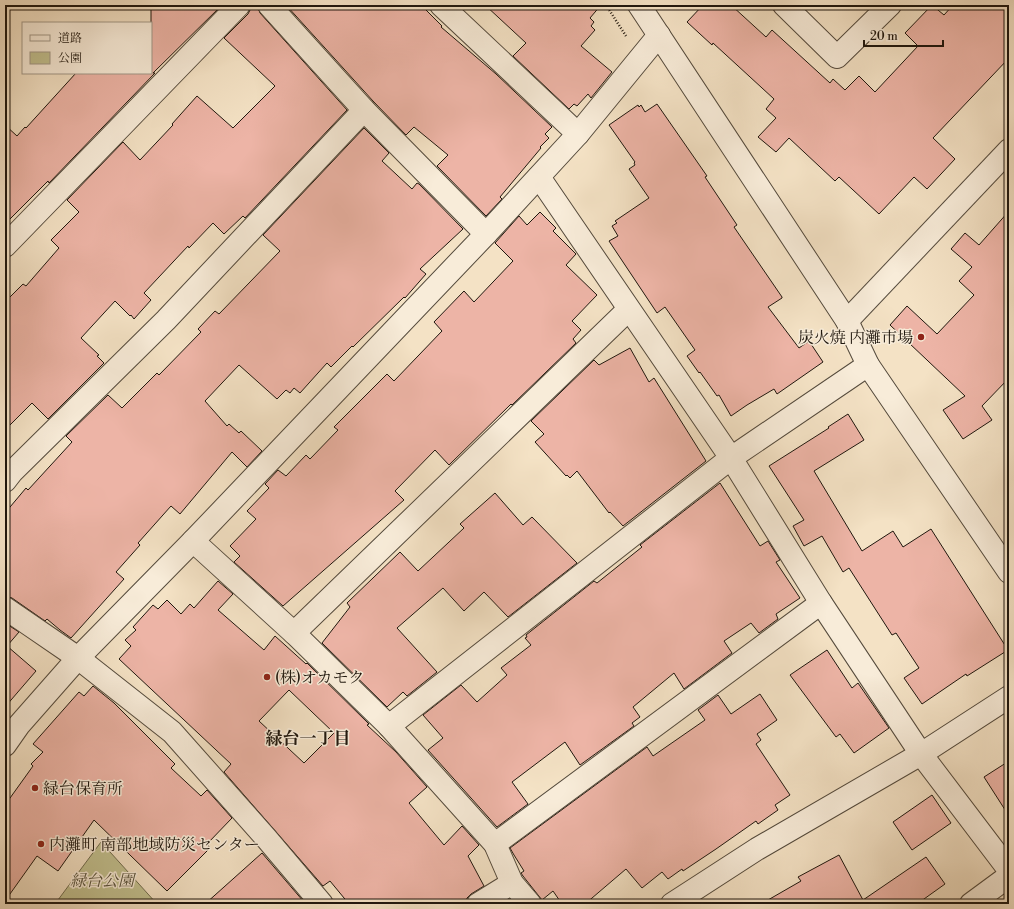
<svg xmlns="http://www.w3.org/2000/svg" width="1014" height="909" viewBox="0 0 1014 909" font-family="'Libre Bodoni','Noto Serif JP',serif">
<rect width="100%" height="100%" fill="#f4e2c5"/>
<filter id="stains"><feTurbulence type="fractalNoise" baseFrequency=".005" numOctaves="4"/><feColorMatrix values="0 0 0 0 .2 0 0 0 0 .09 0 0 0 0 .02 0 0 0 .5 -.17"/></filter>
<radialGradient id="worn" r=".72"><stop offset=".6" stop-color="#630" stop-opacity="0"/><stop offset="1" stop-color="#630" stop-opacity=".3"/></radialGradient>
<!-- green -->
<path fill="#c2c190" stroke="#706c4f" d="M 101,842 L 157,904 L 55,904 Z"/>
<!-- building -->
<g fill="#edb4a6" stroke="#1f170e" fill-rule="evenodd">
<path d="M 151,5 L 222,5 L 153,73 L 155,73 L 49,183 L 48,181 L 5,224 L 5,125 L 17,136 L 25,127 L 26,128 L 76,73 L 151,73 Z"/>
<path d="M 251,5 L 257,5 L 260,13 L 347,110 L 245,218 L 243,216 L 224,234 L 213,223 L 189,248 L 188,246 L 144,293 L 151,300 L 134,319 L 131,315 L 130,316 L 115,301 L 81,338 L 99,355 L 97,356 L 104,363 L 48,419 L 32,403 L 5,430 L 5,302 L 23,284 L 26,286 L 59,248 L 51,240 L 79,212 L 67,200 L 123,142 L 140,160 L 173,125 L 172,124 L 197,96 L 233,128 L 275,86 L 224,38 L 248,14 L 251,8 Z"/>
<path d="M 286,5 L 421,5 L 442,26 L 441,27 L 496,74 L 552,127 L 545,134 L 549,138 L 540,147 L 541,148 L 500,197 L 502,199 L 486,216 L 437,166 L 448,155 L 414,127 L 406,135 L 373,101 Z"/>
<path d="M 485,5 L 601,5 L 590,18 L 594,22 L 591,26 L 595,30 L 581,46 L 612,72 L 591,98 L 588,94 L 577,106 L 574,104 L 569,109 L 513,56 L 526,43 Z"/>
<path d="M 703,5 L 731,5 L 766,37 L 772,30 L 830,83 L 833,79 L 845,90 L 859,76 L 875,92 L 918,46 L 905,33 L 932,5 L 944,15 L 953,5 L 1009,5 L 1009,58 L 933,138 L 955,159 L 927,189 L 914,177 L 879,214 L 839,177 L 835,181 L 789,138 L 776,152 L 758,137 L 776,118 L 766,109 L 774,99 L 713,43 L 712,45 L 687,22 Z"/>
<path d="M 657,104 L 707,176 L 705,177 L 737,225 L 734,227 L 782,297 L 782,298 L 768,307 L 799,348 L 809,341 L 823,362 L 777,394 L 774,389 L 747,405 L 731,416 L 719,395 L 717,396 L 700,372 L 699,373 L 687,356 L 695,350 L 665,307 L 657,313 L 609,241 L 618,236 L 612,226 L 617,223 L 615,221 L 649,198 L 629,169 L 635,165 L 634,163 L 635,162 L 609,125 L 638,105 L 639,107 L 641,105 L 645,112 Z"/>
<path d="M 364,128 L 389,153 L 382,161 L 412,189 L 417,183 L 419,184 L 463,229 L 420,269 L 426,274 L 405,298 L 404,297 L 353,347 L 352,346 L 331,367 L 327,363 L 300,393 L 294,388 L 290,393 L 286,390 L 277,399 L 239,365 L 205,401 L 227,426 L 229,424 L 239,433 L 241,431 L 262,451 L 247,467 L 232,452 L 180,514 L 171,506 L 138,543 L 140,545 L 116,572 L 124,579 L 71,638 L 60,630 L 47,619 L 45,621 L 12,598 L 5,596 L 5,513 L 26,488 L 28,490 L 72,442 L 66,436 L 108,395 L 122,408 L 157,373 L 159,375 L 201,332 L 198,329 L 215,311 L 219,314 L 280,251 L 263,235 Z"/>
<path d="M 1009,211 L 1009,378 L 982,406 L 992,420 L 963,439 L 943,410 L 965,396 L 890,325 L 907,306 L 937,334 L 974,295 L 959,281 L 972,267 L 951,249 L 965,233 L 979,245 Z"/>
<path d="M 540,212 L 556,228 L 553,231 L 576,254 L 566,265 L 597,295 L 572,321 L 581,330 L 573,339 L 576,343 L 512,405 L 511,404 L 449,465 L 435,450 L 395,491 L 404,500 L 283,606 L 234,562 L 240,556 L 230,546 L 256,519 L 247,511 L 269,488 L 265,484 L 278,470 L 286,476 L 306,455 L 310,459 L 338,430 L 334,427 L 387,374 L 394,381 L 442,331 L 434,322 L 464,291 L 474,302 L 513,261 L 495,243 L 519,216 L 527,225 Z"/>
<path d="M 630,348 L 649,382 L 654,378 L 706,461 L 623,526 L 610,512 L 609,513 L 577,471 L 570,478 L 567,475 L 566,476 L 535,442 L 544,434 L 531,421 L 594,360 L 599,365 Z"/>
<path d="M 848,414 L 864,440 L 814,471 L 862,551 L 893,531 L 903,547 L 931,529 L 1008,650 L 967,676 L 966,674 L 922,704 L 904,678 L 919,668 L 896,633 L 892,635 L 849,568 L 843,572 L 822,536 L 804,546 L 793,526 L 804,520 L 769,466 L 829,428 L 828,427 Z"/>
<path d="M 720,483 L 760,546 L 768,541 L 780,560 L 776,562 L 800,598 L 776,614 L 778,619 L 759,633 L 751,623 L 724,641 L 732,653 L 684,689 L 674,673 L 633,707 L 640,717 L 632,723 L 634,726 L 580,765 L 565,742 L 512,782 L 528,804 L 497,827 L 428,750 L 443,738 L 423,715 L 461,685 L 477,702 L 507,675 L 501,668 L 531,645 L 525,638 L 527,637 L 526,635 L 594,581 L 597,583 L 642,547 L 640,545 Z"/>
<path d="M 495,493 L 523,525 L 532,517 L 577,563 L 508,617 L 484,592 L 464,611 L 443,588 L 397,628 L 437,672 L 407,696 L 403,692 L 387,707 L 322,643 L 350,607 L 347,603 L 400,552 L 418,571 L 464,528 L 460,524 Z"/>
<path d="M 218,581 L 233,594 L 218,610 L 264,650 L 275,636 L 306,664 L 307,663 L 369,724 L 367,725 L 396,752 L 427,787 L 409,803 L 444,845 L 462,826 L 479,845 L 468,856 L 484,886 L 471,894 L 467,898 L 466,904 L 349,904 L 330,881 L 323,886 L 224,772 L 231,764 L 119,659 L 131,646 L 125,640 L 136,630 L 133,627 L 153,605 L 158,609 L 167,600 L 181,614 L 190,604 L 194,608 ZM 289,690 L 334,733 L 304,763 L 259,721 Z"/>
<path d="M 5,623 L 19,632 L 7,646 L 36,671 L 5,707 Z"/>
<path d="M 827,650 L 852,688 L 858,683 L 889,728 L 854,753 L 840,734 L 836,737 L 790,675 Z"/>
<path d="M 93,686 L 114,703 L 175,764 L 171,768 L 201,796 L 207,790 L 232,818 L 207,844 L 210,848 L 167,891 L 94,820 L 58,871 L 37,856 L 5,901 L 5,805 L 33,766 L 31,764 L 43,752 L 33,744 L 79,692 L 84,696 Z"/>
<path d="M 760,694 L 777,720 L 757,734 L 761,740 L 756,744 L 790,795 L 775,805 L 778,810 L 758,824 L 756,821 L 716,849 L 683,871 L 682,869 L 668,879 L 662,872 L 642,888 L 626,869 L 585,904 L 562,904 L 553,891 L 542,900 L 523,876 L 521,873 L 524,871 L 514,855 L 510,848 L 647,747 L 653,756 L 705,720 L 698,710 L 718,695 L 731,714 Z"/>
<path d="M 1009,761 L 1009,816 L 984,777 Z"/>
<path d="M 932,795 L 951,823 L 912,850 L 893,822 Z"/>
<path d="M 262,853 L 304,902 L 301,904 L 205,904 Z"/>
<path d="M 839,855 L 863,900 L 926,857 L 945,884 L 917,904 L 761,904 L 801,881 L 798,877 Z"/>
</g>
<g fill="none" stroke-linecap="round" stroke-linejoin="round">
<defs>
<g id="minor">
<path d="M 269,5 L 364,110 L 486,234"/>
<path d="M 441,5 L 578,134"/>
<path d="M 639,5 L 847,321 L 868,365 L 1009,572"/>
<path d="M 784,5 L 837,57 L 890,5"/>
<path d="M 539,177 L 731,458 L 821,603 L 921,754 L 1009,870"/>
<path d="M 5,246 L 239,5"/>
<path d="M 847,321 L 1009,150"/>
<path d="M 5,481 L 12,472 L 166,320 L 364,110"/>
<path d="M 193,541 L 294,633 L 389,726 L 495,844 L 512,883 L 530,904"/>
<path d="M 5,608 L 78,658 L 172,732 L 267,839 L 322,904"/>
<path d="M 294,633 L 628,310"/>
<path d="M 389,726 L 731,458 L 868,365"/>
<path d="M 5,745 L 19,725 L 78,658 L 193,541 L 486,234 L 578,134 L 659,35"/>
<path d="M 495,844 L 821,603"/>
<path d="M 478,904 L 512,883"/>
<path d="M 672,904 L 757,849 L 921,754 L 1009,697"/>
<path d="M 971,904 L 1009,876"/>
</g>
</defs>
<!-- minor casing -->
<use href="#minor" stroke="#544a3c" stroke-width="24"/>
<!-- path -->
<path stroke="#1f170e" stroke-width="2.5" stroke-dasharray="1 2" stroke-linecap="butt" d="M 606,5 L 626,36"/>
<!-- minor -->
<use href="#minor" stroke="#f8ecd9" stroke-width="22"/>
</g>
<!-- markers -->
<g fill="#8f2418" stroke="#f8ecd9" stroke-width="1.5">
<circle cx="921" cy="337" r="4"/>
<circle cx="267" cy="677" r="4"/>
<circle cx="35" cy="788" r="4"/>
<circle cx="41" cy="844" r="4"/>
</g>
<g text-anchor="middle" stroke-width="3" stroke-linejoin="round" paint-order="stroke">
<!-- poi labels -->
<g font-size="16" fill="#1f170e" stroke="#f8ecd9" text-anchor="start">
<text x="913" y="343" text-anchor="end">炭火焼 内灘市場</text>
<text x="275" y="683">(株)オカモク</text>
<text x="43" y="794">緑台保育所</text>
<text x="49" y="850">内灘町 南部地域防災センター</text>
</g>
<!-- park labels -->
<g font-size="16" font-style="italic" fill="#58523c" stroke="#f8ecd9">
<text x="102" y="886">緑台公園</text>
</g>
<!-- neighbourhood labels -->
<g font-size="17" font-weight="bold" fill="#1f170e" stroke="#f8ecd9">
<text x="308" y="744">緑台一丁目</text>
</g>
</g>
<!-- margin -->
<rect width="1014" height="909" fill="none" stroke="#f4e2c5" stroke-width="20"/>
<rect x="6" y="6" width="1002" height="897" fill="none" stroke="#1f170e" stroke-width="2"/>
<rect x="10" y="10" width="994" height="889" fill="none" stroke="#1f170e"/>
<!-- legend -->
<rect x="22" y="22" width="130" height="52" fill="#f8ecd9" stroke="#a19788"/>
<rect x="30" y="35" width="20" height="6" fill="#f8ecd9" stroke="#a19788"/>
<text x="58" y="42" font-size="12" fill="#1f170e">道路</text>
<rect x="30" y="52" width="20" height="12" fill="#c2c190" stroke="#a19788"/>
<text x="58" y="62" font-size="12" fill="#1f170e">公園</text>
<!-- scale -->
<path d="M864 40v6h79v-6" fill="none" stroke="#1f170e" stroke-width="2"/>
<text x="870" y="40" font-size="12" fill="#1f170e" stroke="#f8ecd9" stroke-width="3" paint-order="stroke">20 m</text>
<rect width="100%" height="100%" filter="url(#stains)"/>
<rect width="100%" height="100%" fill="url(#worn)"/>
</svg>
